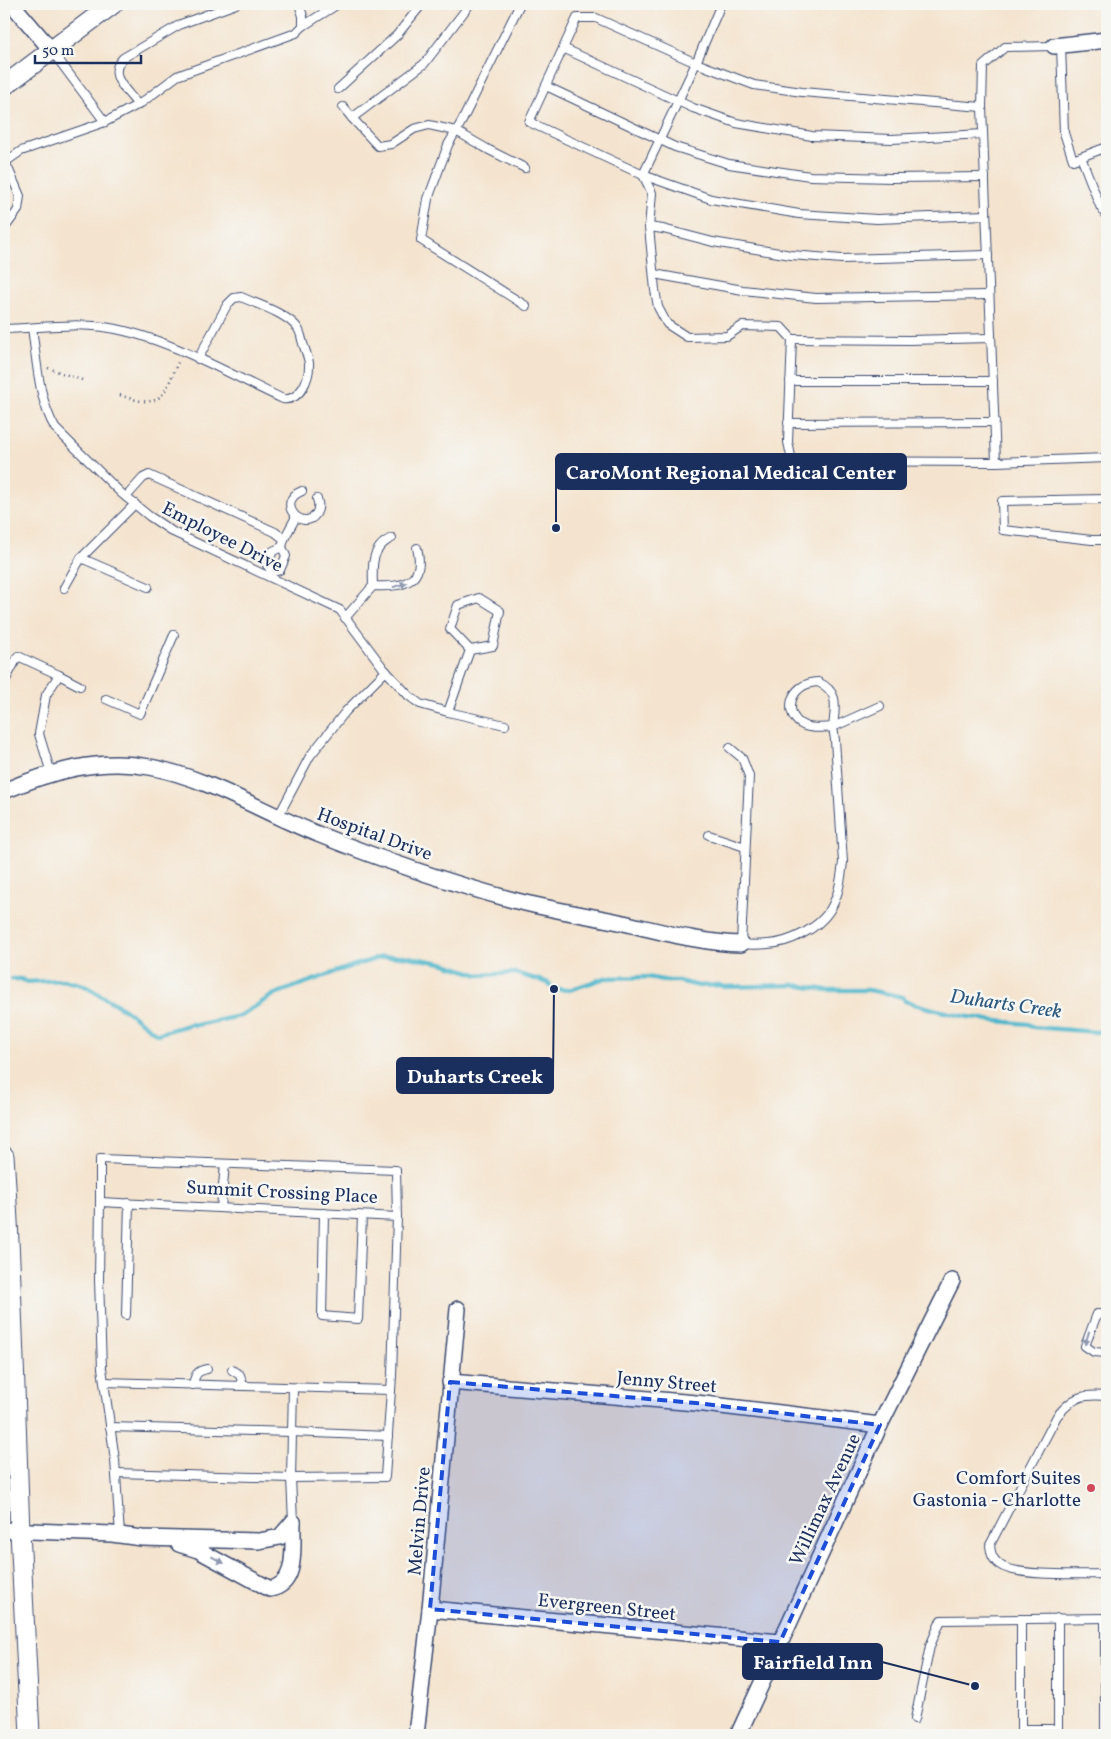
<svg xmlns="http://www.w3.org/2000/svg" width="1111" height="1739" viewBox="0 0 1111 1739" font-family="Vollkorn,serif">
<rect width="100%" height="100%" fill="#f6f6f2"/>
<filter id="ink" filterUnits="userSpaceOnUse"><feTurbulence type="fractalNoise" baseFrequency=".02" numOctaves="2"/><feDisplacementMap in="SourceGraphic" scale="10" xChannelSelector="R" yChannelSelector="G"/><feConvolveMatrix kernelMatrix="1 2 1 2 8 2 1 2 1" color-interpolation-filters="sRGB"/></filter>
<filter id="wash" filterUnits="userSpaceOnUse"><feTurbulence type="fractalNoise" baseFrequency=".0096" numOctaves="4" result="noise"/><feDisplacementMap in="SourceGraphic" scale="20" xChannelSelector="R" yChannelSelector="G"/><feGaussianBlur stdDeviation="1.12" result="paint"/><feColorMatrix in="noise" values="0 0 0 0 0 0 0 0 0 0 0 0 0 0 0 0 0 1.4 0 .05"/><feComposite in="paint" operator="in"/></filter>
<g filter="url(#wash)">
<rect width="100%" height="100%" fill="#f4e4cf"/>
<g fill="none" stroke-linecap="round" stroke-linejoin="round">
<!-- stream -->
<path stroke="#4db6cb" stroke-width="4.5" d="M 12,979 L 21,979 L 27,982 L 63,980 L 83,985 L 124,1009 L 157,1034 L 191,1024 L 196,1025 L 240,1016 L 275,994 L 352,966 L 382,957 L 403,956 L 442,963 L 479,975 L 515,973 L 549,983 L 550,986 L 554,989 L 569,990 L 605,978 L 647,977 L 668,981 L 678,981 L 699,986 L 719,985 L 724,987 L 794,985 L 827,990 L 869,990 L 903,997 L 905,1001 C 924,1007 943,1012 963,1016 C 971,1018 979,1017 987,1020 L 1028,1024 L 1033,1027 L 1096,1032 L 1107,1031"/>
</g>
</g>
<g filter="url(#ink)">
<g fill="none" stroke-linecap="round" stroke-linejoin="round">
<defs>
<g id="service">
<path d="M 470,4 L 424,64 L 352,118 L 378,146 L 391,144 L 414,129 L 429,125 L 456,131 L 489,150 L 525,168"/>
<path d="M 520,4 L 462,121 L 448,145 L 428,199 L 421,240 L 526,306"/>
<path d="M 303,26 L 338,4"/>
<path d="M 1061,45 L 1064,133 L 1073,160 L 1107,147"/>
<path d="M 563,48 L 693,108 L 736,123 L 812,136 L 892,139 L 983,134"/>
<path d="M 52,51 L 105,122"/>
<path d="M 546,86 L 675,147 L 729,164 L 810,176 L 892,178 L 985,177"/>
<path d="M 338,89 L 397,35 L 422,4"/>
<path d="M 138,105 C 127,90 106,75 123,58 L 181,24 L 236,4"/>
<path d="M 343,107 L 352,118"/>
<path d="M 982,107 L 802,92 L 754,85 L 696,63 L 596,18 L 577,18 L 529,122 L 643,175 L 711,199 L 799,214 L 877,219 L 986,215"/>
<path d="M 1081,157 L 1100,206 L 1107,217"/>
<path d="M 4,163 L 21,151 L 105,122 L 141,103 L 177,76 L 296,33 L 303,26 L 303,16 L 299,4"/>
<path d="M 643,175 L 652,193 L 649,227 L 655,290 L 658,307 L 667,324 L 687,337 L 727,336 L 742,326 L 781,327 L 792,339 L 788,442 L 792,461 L 996,462 L 982,107 L 983,66 L 1005,47 L 1054,46"/>
<path d="M 643,175 L 696,63 L 721,4"/>
<path d="M 649,227 L 663,229 L 713,242 L 791,255 L 842,259 L 988,255"/>
<path d="M 4,229 L 18,210 L 20,196 L 5,161"/>
<path d="M 654,274 L 743,290 L 816,298 L 989,295"/>
<path d="M 32,328 C 37,361 38,398 55,428 L 121,493 L 149,516 L 173,532 L 340,610 L 384,669 L 409,696 L 420,704 L 448,712 L 505,725"/>
<path d="M 4,329 C 39,328 75,322 110,328 C 166,337 231,375 283,399 C 300,401 310,379 309,363 C 308,356 304,348 302,340 C 301,335 300,330 296,326 C 283,312 259,305 241,297 L 234,298 L 227,305 L 198,359"/>
<path d="M 792,339 L 909,340 L 991,338"/>
<path d="M 790,381 L 993,381"/>
<path d="M 788,423 L 995,422"/>
<path d="M 996,462 L 1107,458"/>
<path d="M 302,491 C 274,502 303,533 316,514 C 319,509 319,504 317,499"/>
<path d="M 126,497 L 143,478 L 149,475 L 275,532 L 284,539 L 282,547"/>
<path d="M 1107,499 L 1002,501 L 1003,530 L 1092,540 L 1107,540"/>
<path d="M 392,538 C 371,547 372,566 373,586 C 402,588 426,583 417,548"/>
<path d="M 284,539 L 296,517"/>
<path d="M 282,547 L 286,556 L 280,570 L 272,572 L 267,565 L 273,551 Z"/>
<path d="M 81,558 L 148,587"/>
<path d="M 64,588 L 81,558 L 135,504"/>
<path d="M 345,618 L 373,586"/>
<path d="M 59,675 L 80,686"/>
<path d="M 818,682 C 840,692 835,707 833,727 C 824,728 814,729 805,726 C 782,717 788,683 818,682 Z"/>
<path d="M 4,683 L 18,656 L 59,675 L 46,695 L 39,734 L 51,773"/>
<path d="M 106,699 L 140,714 L 174,635"/>
<path d="M 448,712 L 470,650 L 450,629 L 458,605 L 479,598 L 500,611 L 493,646 L 470,650"/>
<path d="M 730,748 L 742,758 L 749,776 L 741,944 C 750,945 759,945 768,944 C 789,943 818,929 830,910 C 839,895 841,879 843,862 L 835,740 L 833,727 L 880,706"/>
<path d="M 278,817 L 310,756 L 346,711 L 386,671"/>
<path d="M 709,835 L 745,847"/>
<path d="M 100,1202 L 100,1159 L 396,1170 L 397,1217"/>
<path d="M 221,1208 L 225,1164"/>
<path d="M 324,1213 L 322,1316 L 358,1319 L 362,1216"/>
<path d="M 126,1315 L 129,1203"/>
<path d="M 1107,1315 L 1097,1314 L 1085,1346 L 1094,1352 L 1107,1353"/>
<path d="M 232,1370 L 240,1375 L 243,1386"/>
<path d="M 104,1382 L 391,1390"/>
<path d="M 193,1385 C 195,1374 197,1371 207,1369"/>
<path d="M 1107,1396 C 1082,1394 1074,1396 1057,1416 L 990,1545 C 991,1554 992,1559 1000,1565 C 1017,1577 1084,1574 1107,1574"/>
<path d="M 110,1427 L 291,1432 L 388,1436"/>
<path d="M 116,1473 L 291,1478 L 293,1388"/>
<path d="M 120,1535 L 115,1460 L 102,1368 L 99,1280 L 100,1202 L 397,1217 L 392,1376 L 385,1477 L 291,1478 L 293,1522"/>
<path d="M 1105,1618 L 1105,1735"/>
<path d="M 1021,1619 L 1021,1729 L 1058,1729 L 1058,1618"/>
<path d="M 915,1719 L 930,1646 L 941,1620 L 1107,1618"/>
</g>
<g id="minor">
<path d="M 12,4 L 52,51"/>
<path d="M 1054,46 L 1107,40"/>
<path d="M 4,791 C 51,771 99,758 150,767 C 209,778 260,811 315,833 C 380,859 446,882 513,900 C 548,909 584,915 619,922 C 659,931 700,943 741,944"/>
<path d="M 450,1382 L 696,1403 L 880,1425"/>
<path d="M 4,1530 L 112,1534 L 142,1538 L 259,1541 L 280,1537 L 293,1522"/>
<path d="M 179,1544 L 198,1550 L 270,1589 C 299,1584 292,1545 293,1522"/>
<path d="M 430,1609 L 780,1642"/>
<path d="M 416,1735 L 430,1609 L 458,1309"/>
<path d="M 738,1735 L 880,1425 L 952,1281"/>
</g>
<g id="tertiary">
<path d="M 4,86 L 113,4"/>
<path d="M 4,1156 C 13,1281 15,1406 20,1531 C 23,1599 27,1667 30,1735"/>
</g>
</defs>
<!-- service casing -->
<use href="#service" stroke="#3c4a6f" stroke-width="10"/>
<!-- minor casing -->
<use href="#minor" stroke="#3c4a6f" stroke-width="18"/>
<!-- tertiary casing -->
<use href="#tertiary" stroke="#3c4a6f" stroke-width="21"/>
<!-- path -->
<g stroke="#3c4a6f" stroke-width="2.5" stroke-dasharray="1 4" stroke-linecap="butt">
<path d="M 48,368 L 82,380"/>
<path d="M 120,395 C 163,411 163,396 179,360"/>
</g>
<!-- service -->
<use href="#service" stroke="#fff" stroke-width="8"/>
<!-- minor -->
<use href="#minor" stroke="#fff" stroke-width="15"/>
<!-- tertiary -->
<use href="#tertiary" stroke="#fff" stroke-width="19"/>
</g>
<!-- one-way arrows -->
<defs><path id="oneway-solid" d="M-6-.8H1V-3.2L6.5 0L1 3.2V.8H-6Z" transform="scale(1.25)"/></defs>
<g fill="#8d97ae">
<use href="#oneway-solid" transform="translate(400 585) rotate(-18)"/>
<use href="#oneway-solid" transform="translate(1087 1338) rotate(108)"/>
<use href="#oneway-solid" transform="translate(218 1560) rotate(28)"/>
</g>
</g>
<!-- marked area -->
<path fill="#1d4ed8" fill-opacity="0.2" stroke="#1d4ed8" stroke-width="4" stroke-dasharray="10 6" stroke-linejoin="round" d="M 450,1382 L 696,1403 L 880,1425 L 780,1642 L 430,1609 Z"/>
<!-- markers -->
<circle fill="#d1495b" stroke="#f6f6f2" stroke-width="2" cx="1091" cy="1488" r="5"/>
<g text-anchor="middle" stroke-width="5" stroke-linejoin="round" paint-order="stroke">
<!-- street labels -->
<g font-size="19" fill="#1b2f5e" stroke="#f6f6f2">
<text transform="translate(223 536) rotate(27)" y="7">Employee Drive</text>
<text transform="translate(375 833) rotate(20)" y="7">Hospital Drive</text>
<text transform="translate(282 1191) rotate(3)" y="7">Summit Crossing Place</text>
<text transform="translate(667 1381) rotate(5)" y="7">Jenny Street</text>
<text transform="translate(824 1499) rotate(-65)" y="7">Willimax Avenue</text>
<text transform="translate(418 1521) rotate(-85)" y="7">Melvin Drive</text>
<text transform="translate(607 1606) rotate(6)" y="7">Evergreen Street</text>
</g>
<!-- poi labels -->
<g font-size="19" fill="#1b2f5e" stroke="#f6f6f2" text-anchor="end">
<text x="1081" y="1484">Comfort Suites<tspan x="1081" dy="22">Gastonia - Charlotte</tspan></text>
</g>
<!-- water labels -->
<g font-size="20" font-style="italic" fill="#2a587f" stroke="#f6f6f2">
<text transform="translate(1006 1003) rotate(8)" y="7">Duharts Creek</text>
</g>
</g>
<!-- callouts -->
<path fill="none" stroke="#1b2f5e" stroke-width="2" d="M556 528L556 472M554 989L553 1076M975 1686L882 1662"/>
<g fill="#1b2f5e" stroke="#f6f6f2" stroke-width="2">
<circle cx="556" cy="528" r="5"/>
<circle cx="554" cy="989" r="5"/>
<circle cx="975" cy="1686" r="5"/>
</g>
<g fill="#1b2f5e" stroke="#1b2f5e" stroke-width="2">
<rect x="556" y="454" width="350" height="35" rx="5"/>
<rect x="397" y="1058" width="156" height="35" rx="5"/>
<rect x="743" y="1644" width="139" height="35" rx="5"/>
</g>
<g font-size="20" text-anchor="middle" font-weight="bold" fill="#fff">
<text x="731" y="479">CaroMont Regional Medical Center</text>
<text x="475" y="1083">Duharts Creek</text>
<text x="813" y="1669">Fairfield Inn</text>
</g>
<!-- margin -->
<rect width="1111" height="1739" fill="none" stroke="#f6f6f2" stroke-width="20"/>
<!-- scale -->
<path d="M35 55v8h106v-8" fill="none" stroke="#1b2f5e" stroke-width="2.5"/>
<text x="42" y="55" font-size="15" fill="#1b2f5e" stroke="#f6f6f2" stroke-width="4" paint-order="stroke">50 m</text>
</svg>
